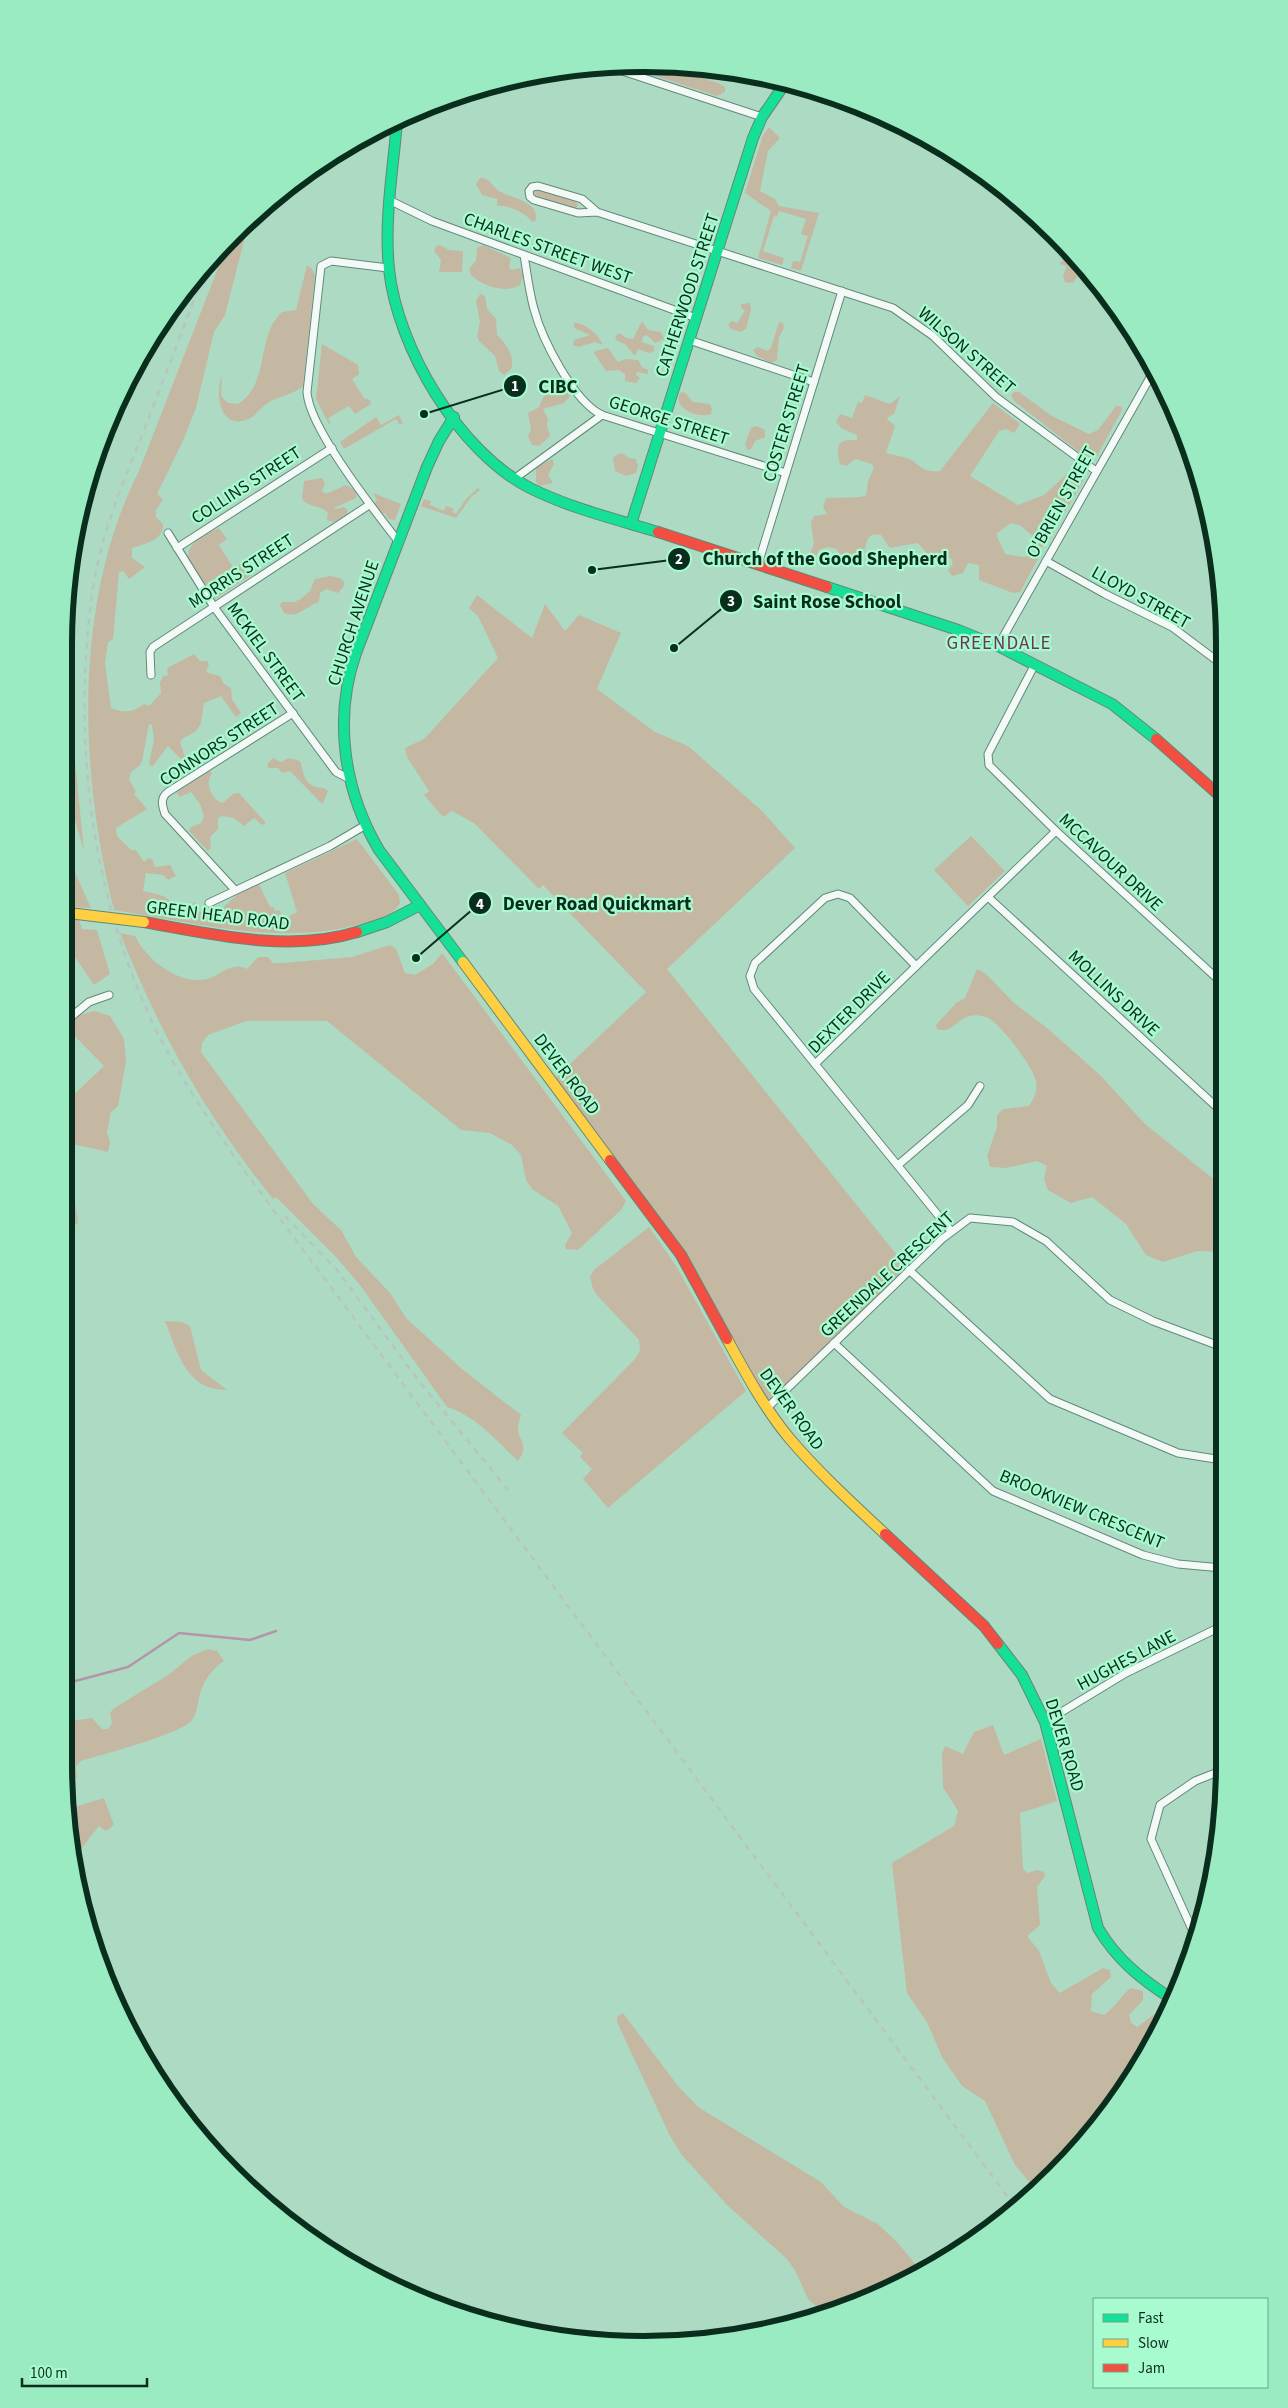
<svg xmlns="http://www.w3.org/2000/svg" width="1288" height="2408" viewBox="0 0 1288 2408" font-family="'Source Sans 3',sans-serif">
<rect width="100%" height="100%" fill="#addac3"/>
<!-- green -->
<g fill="#c4b8a3">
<path d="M 665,66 L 718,83 L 725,87 L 725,92 L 717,96 L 628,67 Z"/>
<path d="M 769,127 L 780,138 L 768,151 L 760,191 L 775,199 L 779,206 L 819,213 L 801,271 L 791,268 L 793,261 L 800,262 L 808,236 L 801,234 L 806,219 L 779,211 L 777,217 L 774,216 L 763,251 L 784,258 L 782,265 L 758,258 L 771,211 L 745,193 L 763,135 Z"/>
<path d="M 480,178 C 490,178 492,186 499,191 C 510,198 539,201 536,220 L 532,222 C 528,214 507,204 497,206 L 497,199 L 482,195 L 476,184 Z"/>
<path d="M 538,190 L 576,202 L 578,206 L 574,209 L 536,197 L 534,192 Z"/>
<path d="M 249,221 L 225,315 L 214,332 L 196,408 L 182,443 L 157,494 L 163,499 L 156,510 L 156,517 L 163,524 C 164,540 145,544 132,548 L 132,558 L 145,567 L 129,579 L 123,571 L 119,572 L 113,639 L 108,642 L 105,663 L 111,708 C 124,713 133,713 144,704 L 149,706 L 161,693 L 160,683 L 163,676 L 168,675 L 167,668 L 194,654 L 200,661 L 207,661 L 209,664 L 206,672 L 220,676 L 224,684 L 231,688 L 232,699 L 241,713 L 236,717 L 221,696 L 204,703 C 202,713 203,728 193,733 C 187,737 184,736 180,742 L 185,757 L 182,760 L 168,746 L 152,767 L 149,763 L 154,740 L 152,725 L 149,724 L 142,761 L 140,765 L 131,772 L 129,779 L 136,792 L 134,794 L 147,809 L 116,828 L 117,836 L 131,850 L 136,850 L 144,862 L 149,858 L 152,859 L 155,867 L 170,865 L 176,876 L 168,880 L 163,875 L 146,873 L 143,891 C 155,894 169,894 174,908 L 183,912 L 195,902 L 196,909 L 200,912 L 220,910 L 239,893 L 259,884 L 270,907 L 273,907 L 275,911 L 279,910 L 284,919 L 297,912 L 285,873 L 357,839 L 399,895 L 400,904 C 392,916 378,919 364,923 C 282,947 196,923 114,910 C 79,772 73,601 139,471 L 227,245 Z"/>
<path d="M 440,245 L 449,250 L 463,251 L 462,272 L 439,272 L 441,260 L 434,251 L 436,246 Z"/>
<path d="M 483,245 L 511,258 L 509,267 L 512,270 L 520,268 L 523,276 L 520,285 C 506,294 482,286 471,275 L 469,269 L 476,261 L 477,248 Z"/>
<path d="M 1065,255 L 1105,291 L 1106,293 L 1102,298 L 1100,297 L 1103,292 L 1079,274 L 1073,283 L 1065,282 L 1063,275 L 1067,266 L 1060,264 Z"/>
<path d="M 307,265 L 312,269 L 315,275 L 303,386 C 293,395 282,395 271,401 C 261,406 256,417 246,420 C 219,429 215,393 222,376 L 221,396 L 228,403 L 238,404 C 271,383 255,337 282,312 L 296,310 Z"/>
<path d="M 480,294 L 485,296 L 487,309 L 496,319 L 497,335 C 505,341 516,359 511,369 L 504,375 L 499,371 L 495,356 L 479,341 L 477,336 L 480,322 L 476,301 Z"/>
<path d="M 741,304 L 750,303 L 751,309 L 746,329 L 741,332 L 731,329 L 728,324 L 732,321 L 737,323 L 745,311 L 741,308 Z"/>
<path d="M 642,321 L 648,330 L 661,332 L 664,339 L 655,343 L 647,335 L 643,336 L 642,342 L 654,346 L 654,351 L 649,353 L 638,349 L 635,356 L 625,344 L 617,341 L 615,336 L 620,333 L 626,338 L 633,339 Z"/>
<path d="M 779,322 L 783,323 L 784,328 L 779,337 L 777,360 L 771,363 L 757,356 L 753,350 L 758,347 L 767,351 L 771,348 Z"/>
<path d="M 574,323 C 585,322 599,335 603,345 L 595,342 L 579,347 L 573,345 L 574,340 L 590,335 L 574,328 Z"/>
<path d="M 322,344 L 358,365 L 359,374 L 352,379 L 364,398 L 370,400 L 371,404 L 355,414 L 349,406 L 328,418 L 331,423 L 329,424 L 316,399 Z"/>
<path d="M 608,348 L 618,362 L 626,359 L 638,360 L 642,367 L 648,370 L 648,374 L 637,372 L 636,375 L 640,378 L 636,383 L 625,381 L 625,374 L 618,370 L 606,371 L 594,353 L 595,351 Z"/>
<path d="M 562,381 L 565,381 L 571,388 L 570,396 L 564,403 L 543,409 L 548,419 L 547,426 L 550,436 L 539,446 L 532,445 L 528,436 L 531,430 L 528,413 L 539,407 L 544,396 Z"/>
<path d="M 681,392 L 685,393 L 693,402 L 710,404 L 712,409 L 711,414 C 699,419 670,408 681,392 Z"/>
<path d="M 1014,392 L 1019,392 L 1052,416 L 1089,434 L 1098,430 L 1116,406 L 1121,406 L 1122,410 L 1097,456 L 1088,459 L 1014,401 L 1011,395 Z"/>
<path d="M 865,395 L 890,404 L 900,396 L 894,414 L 888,417 L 887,419 L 895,426 L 886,453 C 893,455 900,456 907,458 C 920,463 920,473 940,471 L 993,403 L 1019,423 L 1019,426 L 1014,433 L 1006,429 L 999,431 L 970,476 L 1018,505 L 1044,495 L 1070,471 L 1076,469 L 1082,472 L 1083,481 L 1048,542 L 1046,541 L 1040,549 L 1033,548 L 1035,538 L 1021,526 L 1011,523 L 996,534 L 1005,554 L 1023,557 L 1037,554 L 1040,555 L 1020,592 L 1013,593 L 979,580 L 979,565 L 968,563 L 963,573 L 952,576 L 948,571 L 953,563 L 951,558 L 933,561 L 919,544 L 916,543 L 890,548 L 881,535 C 864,532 868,544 863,554 L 841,558 L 837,549 L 828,547 L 819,550 L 813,563 L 807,561 L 814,544 L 811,522 L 814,516 L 827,514 L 823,507 L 826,498 C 835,497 861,499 866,495 L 868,481 L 874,468 L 872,464 L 855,459 L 847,466 L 840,464 C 838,458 835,443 844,441 C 847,439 852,441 857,440 L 857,435 L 841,428 L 836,422 L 840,414 L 852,418 L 858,402 L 862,403 Z"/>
<path d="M 399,415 L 403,423 L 400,425 L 396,419 L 344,449 L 340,442 L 376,417 L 381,425 Z"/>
<path d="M 757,426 L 765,430 L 765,437 L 755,441 L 751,449 L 747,450 L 745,444 L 751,428 Z"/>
<path d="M 622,453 L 629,458 L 636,459 L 638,466 L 636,473 L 626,476 L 615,471 L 613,458 L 618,454 Z"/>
<path d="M 552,459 L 554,464 L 548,475 L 553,483 L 539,486 L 536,482 L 536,468 Z"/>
<path d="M 322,478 L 325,483 L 322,491 L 326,494 L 346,485 L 357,491 L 356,498 L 334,508 L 336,509 L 344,507 L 348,511 L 346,515 L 334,522 L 327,520 L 328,513 C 322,505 308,508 302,499 L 304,481 Z"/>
<path d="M 478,488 L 480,490 L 471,497 L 456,518 L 421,506 L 424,499 L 431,501 L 430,505 L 444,511 L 446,506 L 454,509 L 452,512 L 456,514 L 466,499 Z"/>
<path d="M 373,493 L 401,504 L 395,520 L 389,519 L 385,513 L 380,514 L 374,504 L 377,500 Z"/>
<path d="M 219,528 L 227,539 L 219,545 L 234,569 L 242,564 L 250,576 L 215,599 L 189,560 C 184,544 206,534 219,528 Z"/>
<path d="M 330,576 L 340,578 L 344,582 L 344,586 L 338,593 L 326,589 L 320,593 L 319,602 C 306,606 298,619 284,613 L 280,605 L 282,602 L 294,602 L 301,599 L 310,591 L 315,579 Z"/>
<path d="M 477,595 L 532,638 L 545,604 L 565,631 L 579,615 L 621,633 L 597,689 L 655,732 L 688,746 L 762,811 L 795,848 L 667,969 L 909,1270 L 767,1408 L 681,1255 L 552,1081 L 646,992 L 543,885 L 539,889 L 474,823 L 452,811 L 443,817 L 424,795 L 429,791 L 407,757 L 405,748 L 424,739 L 498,658 L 478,616 L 469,608 Z"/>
<path d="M 66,601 L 68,613 L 72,613 L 72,631 L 75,646 L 71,683 L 71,721 L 84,851 L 65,786 Z"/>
<path d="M 273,758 L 281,762 L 289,758 L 300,761 C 304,773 303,783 316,787 C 322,789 323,786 328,791 L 323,803 L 321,803 L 290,771 L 282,773 L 278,768 L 268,768 L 268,763 Z"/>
<path d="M 209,771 L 212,773 C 211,775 210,778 209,780 C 207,789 215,802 223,803 L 233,794 L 239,793 L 266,823 L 262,825 L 254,818 L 244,826 L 234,818 L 222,816 L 218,818 L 218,829 L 210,837 L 211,848 L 208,851 L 189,831 L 191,827 L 201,823 L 204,817 L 200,804 L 191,792 L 180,797 L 176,792 Z"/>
<path d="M 971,836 L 1005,871 L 968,906 L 934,870 Z"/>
<path d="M 65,854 L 72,860 L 71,864 L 91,908 L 65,907 Z"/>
<path d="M 79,919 L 82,929 L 97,930 L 110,974 L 94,985 L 75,957 L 65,954 L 65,920 Z"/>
<path d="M 120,933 L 135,936 C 146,959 179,986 207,979 C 222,975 231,961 247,969 L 258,957 L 268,957 L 273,963 L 283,963 L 352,957 L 390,945 L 396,949 L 405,973 L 415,975 L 433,964 L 442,953 L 626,1201 L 621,1210 L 578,1250 L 566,1249 L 565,1245 L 572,1233 L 558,1206 L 532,1189 L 526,1180 L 521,1155 L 512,1145 L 490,1133 L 461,1130 L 327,1021 L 246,1021 L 208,1035 L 202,1043 L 201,1052 L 313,1204 L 341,1230 L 356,1257 L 390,1293 L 406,1318 L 462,1369 L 521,1415 C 520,1419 518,1424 518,1428 C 518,1441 530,1445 518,1461 C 496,1440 476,1416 447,1407 L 360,1285 L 336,1257 L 276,1197 L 273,1199 C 205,1114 160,1034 120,933 Z"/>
<path d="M 977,969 L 986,974 L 1014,1003 L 1047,1028 L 1100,1075 L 1145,1124 L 1221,1185 L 1221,1252 L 1197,1251 L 1163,1262 L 1146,1255 L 1126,1224 L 1092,1197 L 1071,1203 L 1048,1190 L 1044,1179 L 1047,1166 L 1037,1161 L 1006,1168 L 990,1167 L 987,1156 L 997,1127 L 997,1115 L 1003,1109 L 1029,1106 C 1034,1099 1038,1090 1036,1081 C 1033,1067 999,1021 986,1017 C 958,1008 956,1036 937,1029 L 936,1025 L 956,1003 L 965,998 Z"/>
<path d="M 95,1011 L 110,1016 L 124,1039 L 126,1061 L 118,1106 L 111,1112 L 107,1132 L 110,1142 L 108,1152 L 64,1142 L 64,1104 L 104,1066 L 66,1027 L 79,1015 Z"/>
<path d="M 64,1177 L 73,1190 L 78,1223 L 64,1229 Z"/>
<path d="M 649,1227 L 676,1266 L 746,1391 L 608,1508 L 583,1479 L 592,1469 L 580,1457 L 583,1453 L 562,1433 L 635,1359 L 640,1351 L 639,1340 L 597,1295 L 593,1289 L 590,1277 L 594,1270 Z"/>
<path d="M 165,1321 L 182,1322 L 190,1326 L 201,1370 L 227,1390 C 186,1391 177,1351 165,1321 Z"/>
<path d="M 208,1649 L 217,1651 L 224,1661 C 211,1670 202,1682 199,1698 C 197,1706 197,1713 192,1720 C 184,1733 101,1755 81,1761 L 76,1766 L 77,1778 L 66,1789 L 64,1722 L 92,1718 L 102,1729 L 108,1729 L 112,1723 L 110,1713 L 113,1709 L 168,1675 L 193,1655 Z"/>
<path d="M 993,1725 L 1004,1755 L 1041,1739 L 1057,1801 L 1020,1813 L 1023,1869 L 1028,1873 L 1037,1870 L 1044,1872 L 1045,1876 L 1037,1887 L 1040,1925 L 1027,1936 L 1039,1951 L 1051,1983 L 1060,1993 L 1103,1968 L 1110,1970 L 1111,1977 L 1092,1994 L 1091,2011 L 1104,2015 C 1117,2006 1120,1996 1131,1988 L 1143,1991 L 1143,2000 L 1129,2015 L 1131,2023 L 1137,2027 L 1159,2011 L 1167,2013 L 1159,2029 L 1154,2029 L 1143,2036 L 1146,2051 L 1104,2117 L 1036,2190 L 1015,2165 L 985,2101 L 962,2086 L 942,2057 L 928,2024 L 907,1993 L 892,1863 L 954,1826 L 958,1811 L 943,1787 L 942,1754 L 945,1746 L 963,1754 L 974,1732 Z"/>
<path d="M 104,1798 L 114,1825 L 106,1831 L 99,1826 L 73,1859 L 68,1809 Z"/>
<path d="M 623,2013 L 678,2086 L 698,2107 L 821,2182 L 844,2207 L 878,2224 L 898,2243 L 921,2271 L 866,2300 L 824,2314 L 808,2299 L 795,2270 L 786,2258 L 728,2206 L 681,2154 L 670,2136 L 617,2022 L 617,2017 Z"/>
</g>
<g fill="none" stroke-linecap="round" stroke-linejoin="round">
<!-- stream -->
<path stroke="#b595ac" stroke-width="2.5" d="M 64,1684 L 128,1667 L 179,1633 L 250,1640 L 276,1631"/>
<defs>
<g id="street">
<path d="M 610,67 L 762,117"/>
<path d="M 391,201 L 432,221 L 696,318"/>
<path d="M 597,212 L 582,199 L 538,186 L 532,187 L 529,191 L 530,197 L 534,200 L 578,213 L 597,212 L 893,308 L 933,336 L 996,397 L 1096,471"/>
<path d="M 524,255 C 527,273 529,291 534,309 C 542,339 573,401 602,415 L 786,473"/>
<path d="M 388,268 L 331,261 L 321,266 L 307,392 C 309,428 374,510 398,541"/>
<path d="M 689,340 L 814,382"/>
<path d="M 514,479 L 602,415"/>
<path d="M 168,533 L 214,607 L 336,772 L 350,779"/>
<path d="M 177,548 L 332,448"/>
<path d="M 1046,561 L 1105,594 L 1172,627 L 1220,663"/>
<path d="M 758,564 L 842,291"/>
<path d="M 998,646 L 1152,374"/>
<path d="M 1034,666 L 988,754 L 989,765 L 1056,831 L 1221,982"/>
<path d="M 151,675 L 150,652 L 153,647 L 369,505"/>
<path d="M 235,890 L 165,814 C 162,805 160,798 168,792 L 293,713"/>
<path d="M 988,897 L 1221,1111"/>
<path d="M 209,903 L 330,846 L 364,826"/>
<path d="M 65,1022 L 89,1002 L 109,995"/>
<path d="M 815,1064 L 754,989 L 750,976 L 755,963 L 825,898 L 838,894 L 850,898 L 916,966"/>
<path d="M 898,1165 L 968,1105 L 980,1086"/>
<path d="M 951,1231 L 815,1064 L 1056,831"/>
<path d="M 909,1270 L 1050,1399 L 1178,1453 L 1222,1460"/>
<path d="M 834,1343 L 993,1491 L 1143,1555 L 1178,1564 L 1222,1568"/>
<path d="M 767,1408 L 942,1239 L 970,1218 L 1013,1222 L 1046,1241 L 1110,1300 L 1153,1321 L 1222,1347"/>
<path d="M 1045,1722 L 1126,1673 L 1222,1626"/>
<path d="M 1196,1938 L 1151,1839 L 1160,1805 L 1195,1781 L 1223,1770"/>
</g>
<g id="fast">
<path d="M 397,122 C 393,170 384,220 389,269 C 397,347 459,452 530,488 C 570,508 615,519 658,532"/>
<path d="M 454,417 L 439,441 L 427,467 L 356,653 C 333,719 344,791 379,850 L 463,962"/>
<path d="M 631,524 L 753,138 L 762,117 L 786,82"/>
<path d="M 827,587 L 958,630 L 998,646 L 1112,704 L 1156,739"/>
<path d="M 65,915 L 77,914"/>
<path d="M 357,932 L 387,922 L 420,905"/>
<path d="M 998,1644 L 1022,1675 L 1045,1722 L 1098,1928 C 1117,1960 1141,1979 1172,1999"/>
</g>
<g id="slow">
<path d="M 463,962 L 610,1160"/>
<path d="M 727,1339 C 746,1374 765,1409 790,1439 C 819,1473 852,1503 885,1534"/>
</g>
<g id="jam">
<path d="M 658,532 L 827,587"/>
<path d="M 1156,739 L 1220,796"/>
<path d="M 144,922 C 211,934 289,953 357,932"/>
<path d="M 610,1160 L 681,1255 L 727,1339"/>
<path d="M 885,1534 L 984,1626 L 998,1644"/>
</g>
</defs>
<!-- street casing -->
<use href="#street" stroke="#618977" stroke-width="9"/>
<!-- fast casing -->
<use href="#fast" stroke="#618977" stroke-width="12"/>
<!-- slow casing -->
<use href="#slow" stroke="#618977" stroke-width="12"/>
<!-- jam casing -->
<use href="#jam" stroke="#618977" stroke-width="12"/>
<!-- street -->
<use href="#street" stroke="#f3f9f6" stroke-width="7"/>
<!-- fast -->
<use href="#fast" stroke="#16e098" stroke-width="10"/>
<!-- slow -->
<use href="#slow" stroke="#ffcf43" stroke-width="10"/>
<!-- jam -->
<use href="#jam" stroke="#f24e42" stroke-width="10"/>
<!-- rail -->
<g stroke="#b8c5be" stroke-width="2.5" stroke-dasharray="6 6" stroke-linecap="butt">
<path d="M 206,267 C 185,324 163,381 141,438 C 127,472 113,506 103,542 C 91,585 87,631 85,675 C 81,797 102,916 154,1026 C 179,1077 211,1123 243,1169 L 1016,2208"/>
<path d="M 285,1216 L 337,1270 L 422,1385 L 509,1491"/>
</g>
<defs>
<path id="slow-bridge" d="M 77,914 L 144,922"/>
</defs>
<!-- slow-bridge casing -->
<use href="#slow-bridge" stroke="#618977" stroke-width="12" stroke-linecap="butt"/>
<!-- slow-bridge -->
<use href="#slow-bridge" stroke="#ffcf43" stroke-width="10"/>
</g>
<g text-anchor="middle" stroke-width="4.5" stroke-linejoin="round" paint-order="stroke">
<!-- street labels -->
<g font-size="18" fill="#0a2e1e" stroke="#a7fbcf">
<text transform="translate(548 248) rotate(20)" y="6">CHARLES STREET WEST</text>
<text transform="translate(687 295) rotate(-72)" y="6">CATHERWOOD STREET</text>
<text transform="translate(967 350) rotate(41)" y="6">WILSON STREET</text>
<text transform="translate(669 420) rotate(18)" y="6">GEORGE STREET</text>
<text transform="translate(786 423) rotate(-73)" y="6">COSTER STREET</text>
<text transform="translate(246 485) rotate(-33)" y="6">COLLINS STREET</text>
<text transform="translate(1061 502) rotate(-61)" y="6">O'BRIEN STREET</text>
<text transform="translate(241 571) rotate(-33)" y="6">MORRIS STREET</text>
<text transform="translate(1141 597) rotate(29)" y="6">LLOYD STREET</text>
<text transform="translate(353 623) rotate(-72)" y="6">CHURCH AVENUE</text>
<text transform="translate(266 652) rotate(54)" y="6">MCKIEL STREET</text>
<text transform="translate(219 744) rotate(-33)" y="6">CONNORS STREET</text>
<text transform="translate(1111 862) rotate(43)" y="6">MCCAVOUR DRIVE</text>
<text transform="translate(218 915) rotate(7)" y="6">GREEN HEAD ROAD</text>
<text transform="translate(1114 993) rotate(43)" y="6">MOLLINS DRIVE</text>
<text transform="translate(849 1012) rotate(-45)" y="6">DEXTER DRIVE</text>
<text transform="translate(567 1074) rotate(53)" y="6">DEVER ROAD</text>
<text transform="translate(887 1274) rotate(-43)" y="6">GREENDALE CRESCENT</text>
<text transform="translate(792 1409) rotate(54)" y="6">DEVER ROAD</text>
<text transform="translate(1082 1509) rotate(23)" y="6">BROOKVIEW CRESCENT</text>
<text transform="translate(1126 1660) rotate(-28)" y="6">HUGHES LANE</text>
<text transform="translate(1065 1745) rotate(73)" y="6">DEVER ROAD</text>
</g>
<!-- neighbourhood labels -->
<g font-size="19" letter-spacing="1" fill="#6e325b" stroke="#a7fbcf">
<text x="999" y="649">GREENDALE</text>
</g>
</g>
<!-- crop -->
<path d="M0 0H1288V2408H0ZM644 72H644A572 572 0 0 1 1216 644V1764A572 572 0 0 1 644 2336H644A572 572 0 0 1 72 1764V644A572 572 0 0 1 644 72Z" fill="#9aebc1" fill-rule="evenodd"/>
<path fill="none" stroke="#0a2e1e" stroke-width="6" d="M644 72H644A572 572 0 0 1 1216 644V1764A572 572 0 0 1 644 2336H644A572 572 0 0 1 72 1764V644A572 572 0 0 1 644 72Z"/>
<!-- callouts -->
<path fill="none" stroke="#0a2e1e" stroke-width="2" d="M424 414L515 386M592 570L679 559M674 648L731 601M416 958L480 903"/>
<g fill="#0a2e1e" stroke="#a7fbcf" stroke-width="2">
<circle cx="424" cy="414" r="5"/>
<circle cx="592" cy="570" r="5"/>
<circle cx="674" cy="648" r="5"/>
<circle cx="416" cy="958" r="5"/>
<circle cx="515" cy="386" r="12"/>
<circle cx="679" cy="559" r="12"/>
<circle cx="731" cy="601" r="12"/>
<circle cx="480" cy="903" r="12"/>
</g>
<g font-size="15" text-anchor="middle" font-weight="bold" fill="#fff">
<text x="515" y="391">1</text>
<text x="679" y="564">2</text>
<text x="731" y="606">3</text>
<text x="480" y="909">4</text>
</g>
<g font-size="19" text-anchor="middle" font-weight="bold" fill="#0a2e1e" stroke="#a7fbcf" stroke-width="4.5" stroke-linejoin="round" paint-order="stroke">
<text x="558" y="393">CIBC</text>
<text x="825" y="565">Church of the Good Shepherd</text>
<text x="827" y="608">Saint Rose School</text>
<text x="597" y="910">Dever Road Quickmart</text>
</g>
<!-- legend -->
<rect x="1093" y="2298" width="175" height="90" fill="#a7fbcf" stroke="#68a988"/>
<rect x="1103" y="2314" width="25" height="8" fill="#16e098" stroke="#68a988"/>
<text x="1138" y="2323" font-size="15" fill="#0a2e1e">Fast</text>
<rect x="1103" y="2339" width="25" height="8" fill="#ffcf43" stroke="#68a988"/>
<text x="1138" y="2348" font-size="15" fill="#0a2e1e">Slow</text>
<rect x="1103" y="2364" width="25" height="8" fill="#f24e42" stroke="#68a988"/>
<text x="1138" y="2373" font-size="15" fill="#0a2e1e">Jam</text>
<!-- scale -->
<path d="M22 2378v8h125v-8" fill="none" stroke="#0a2e1e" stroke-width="2.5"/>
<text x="30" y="2378" font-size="15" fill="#0a2e1e" stroke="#a7fbcf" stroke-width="4" paint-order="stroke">100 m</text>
</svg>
